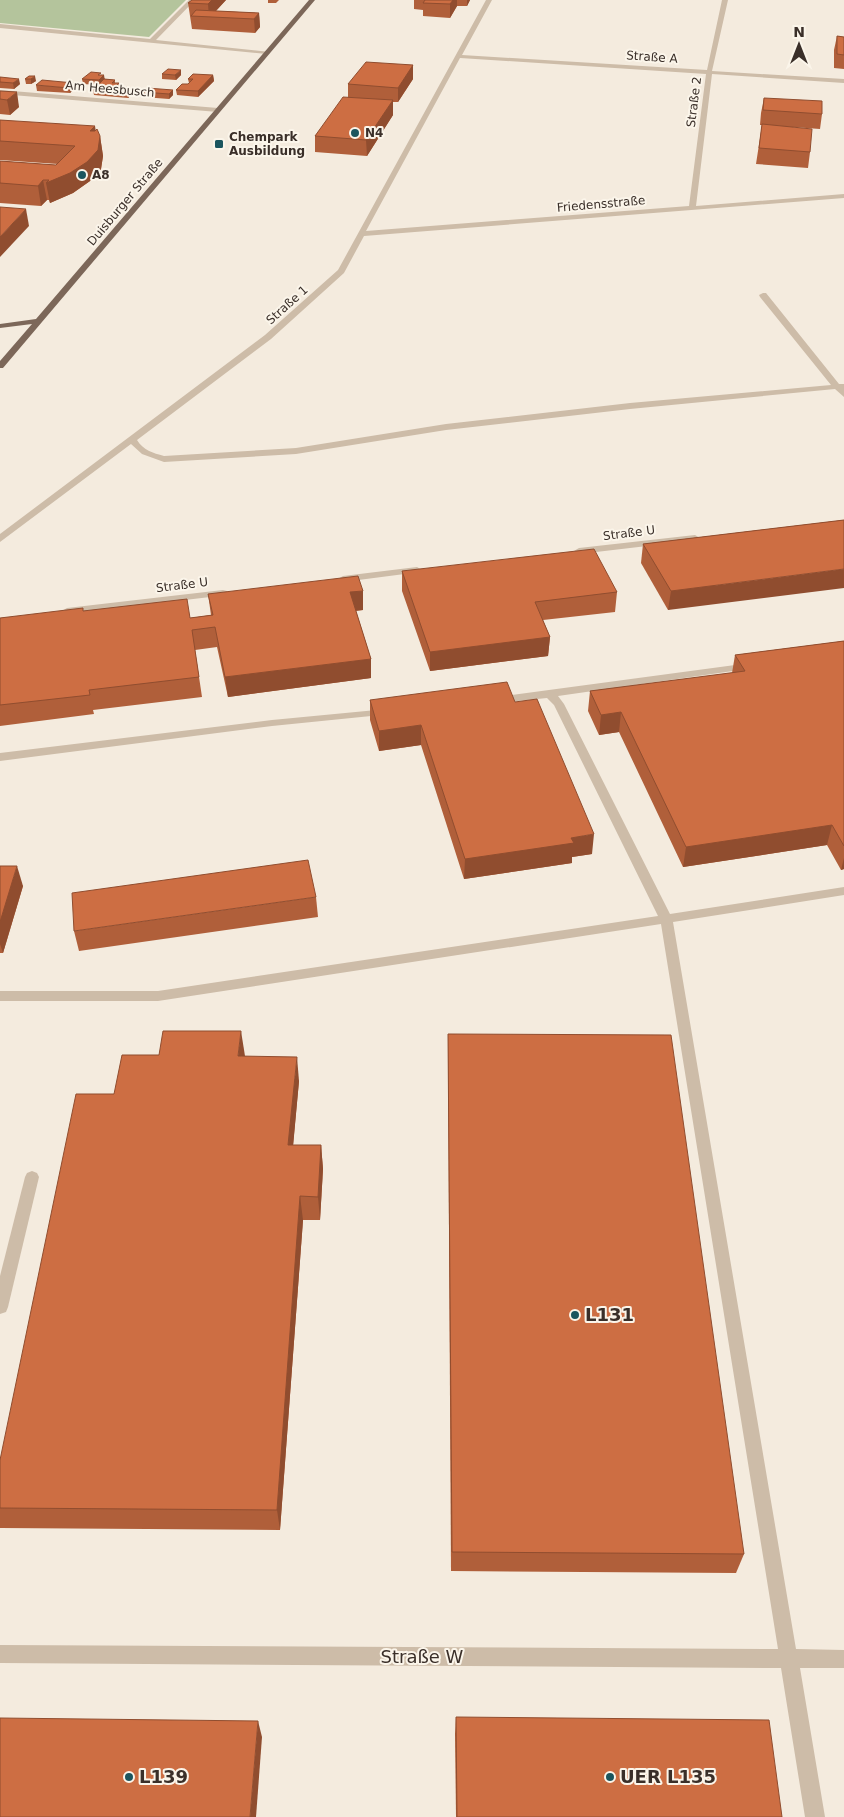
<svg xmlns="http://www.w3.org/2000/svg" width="844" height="1817" viewBox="0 0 844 1817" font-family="'DejaVu Sans',sans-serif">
<rect width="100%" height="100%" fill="#f4ebde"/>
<!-- green -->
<path fill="#b4c49c" d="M 0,0 L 186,0 L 149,37 L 0,23 Z"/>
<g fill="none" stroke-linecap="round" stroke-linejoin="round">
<!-- minor -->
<g fill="#cdbca8" fill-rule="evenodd">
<path d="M 189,0 L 195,0 L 156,40 L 270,52 L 267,54 L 0,28 L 0,24 L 150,39 Z"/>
<path d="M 486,0 L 492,0 L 462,55 L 707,70 L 722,0 L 728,0 L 712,71 L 844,79 L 844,83 L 712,74 L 696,206 L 844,194 L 844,198 L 364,236 L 344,273 L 271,339 L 137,440 C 143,450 153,453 164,456 L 296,448 L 446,424 L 630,403 L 831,385 L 760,297 L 759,295 L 763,293 L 766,293 L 839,384 L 844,384 L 844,397 L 835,389 L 630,409 L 446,430 L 296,454 L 164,462 L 142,454 L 131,444 L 0,542 L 0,534 L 265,335 L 338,270 ZM 460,58 L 706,74 L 689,206 L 366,231 Z"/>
<path d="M 0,90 L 218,108 L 221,110 L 218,112 L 0,94 Z"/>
<path d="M 695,535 L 700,538 L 698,540 L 579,554 L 574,551 L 579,548 Z"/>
<path d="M 417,567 L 422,570 L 420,572 L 343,582 L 338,579 L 343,576 Z"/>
<path d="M 223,590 L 227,591 L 227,595 L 67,614 L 62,611 L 67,608 Z"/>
<path d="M 750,663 L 754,664 L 755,666 L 754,668 L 558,696 L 564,704 L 670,914 L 844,887 L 844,895 L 673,922 L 796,1649 L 844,1650 L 844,1668 L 800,1668 L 825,1817 L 805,1817 L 781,1668 L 0,1663 L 0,1645 L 778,1649 L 661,924 L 158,1001 L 0,1001 L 0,991 L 158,991 L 658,916 L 554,705 L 547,698 L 497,703 L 492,700 L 497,697 Z"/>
<path d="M 387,709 L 391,710 L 392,712 L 391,714 L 272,726 L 0,761 L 0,753 L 272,720 Z"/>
<path d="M 32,1171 L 37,1173 L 39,1177 L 8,1307 L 6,1312 L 0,1314 L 0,1276 L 25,1177 L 27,1173 Z"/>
</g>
<!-- major -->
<path fill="#7c6759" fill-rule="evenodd" d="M 309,0 L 315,0 L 3,368 L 0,368 L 0,361 L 32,324 L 0,328 L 0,324 L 36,319 Z"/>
</g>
<!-- wall -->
<g fill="#b05f3a">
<path d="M 192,0 L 226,0 L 216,11 L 259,13 L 260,27 L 255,33 L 192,29 L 188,3 Z"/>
<path d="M 268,0 L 279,0 L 276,3 L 268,3 Z"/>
<path d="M 414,0 L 470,0 L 467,6 L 457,6 L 450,18 L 423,16 L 423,10 L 414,9 Z"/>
<path d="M 837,36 L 844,37 L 844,69 L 834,68 L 834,50 Z"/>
<path d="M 413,65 L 413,79 L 398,102 L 393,102 L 393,115 L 367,156 L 315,152 L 315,136 L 348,97 L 348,84 Z"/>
<path d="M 162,74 L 181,75 L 176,80 L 162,79 Z"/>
<path d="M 101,75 L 105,79 L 115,80 L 115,83 L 119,83 L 120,87 L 132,88 L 133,93 L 128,98 L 94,95 L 93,90 L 98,85 L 83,84 L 82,79 Z"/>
<path d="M 213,75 L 214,81 L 198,97 L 177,95 L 176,90 L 188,84 L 189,83 L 188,79 Z"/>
<path d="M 29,76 L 36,81 L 31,84 L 26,84 L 25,79 Z"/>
<path d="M 0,77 L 20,84 L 14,89 L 0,88 Z"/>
<path d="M 36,85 L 75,88 L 70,93 L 37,91 Z"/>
<path d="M 173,90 L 173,95 L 169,99 L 143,97 L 143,92 Z"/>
<path d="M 0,91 L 19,107 L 10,115 L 0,114 Z"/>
<path d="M 764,98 L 822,114 L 820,129 L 793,127 L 810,152 L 808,168 L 756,164 L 762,125 L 760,125 L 761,113 Z"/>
<path d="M 0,120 L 95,131 L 100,136 L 103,156 L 101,169 L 90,181 L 73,193 L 50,203 L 49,200 L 47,200 L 41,206 L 0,203 L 0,161 L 56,165 L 58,164 L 0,160 Z"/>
<path d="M 844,520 L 668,610 L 641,563 L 643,544 Z"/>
<path d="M 402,571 L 617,592 L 615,612 L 543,620 L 550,637 L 548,656 L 430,671 L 402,591 Z"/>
<path d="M 363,591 L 363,610 L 356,611 L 371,659 L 371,678 L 228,697 L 217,647 L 195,650 L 202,697 L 93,710 L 94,714 L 0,726 L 0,618 L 83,611 L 190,618 L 211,615 L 208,594 Z"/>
<path d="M 844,641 L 844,869 L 841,870 L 827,845 L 683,867 L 619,732 L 599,735 L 588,711 L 590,691 L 732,673 L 735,655 Z"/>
<path d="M 370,700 L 515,702 L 592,854 L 572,857 L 572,863 L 464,879 L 421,745 L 379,751 L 370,720 Z"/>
<path d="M 0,866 L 23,886 L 3,953 L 0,953 Z"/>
<path d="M 316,897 L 318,917 L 79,951 L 74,931 Z"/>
<path d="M 448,1034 L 744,1554 L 736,1573 L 451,1571 L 448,1058 Z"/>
<path d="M 245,1056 L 299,1081 L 293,1145 L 321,1145 L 323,1169 L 320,1220 L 303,1220 L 280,1530 L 0,1528 L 0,1460 L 114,1094 Z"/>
<path d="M 456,1717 L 782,1817 L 456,1817 L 455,1734 Z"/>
</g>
<!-- shaded-wall -->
<g fill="#904d2f">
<path d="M 212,0 L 226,0 L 210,17 L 209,17 L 208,4 Z"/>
<path d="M 453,0 L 457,0 L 457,6 L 450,18 L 450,4 Z"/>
<path d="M 467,0 L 470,0 L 467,6 Z"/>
<path d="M 259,13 L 260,27 L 255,33 L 254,19 Z"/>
<path d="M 413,65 L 413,79 L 398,102 L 398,88 Z"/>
<path d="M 181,70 L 181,75 L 176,80 L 175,75 Z"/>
<path d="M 104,75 L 105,81 L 100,85 L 99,80 Z"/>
<path d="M 213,75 L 214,81 L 198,97 L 198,91 Z"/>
<path d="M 35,76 L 36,81 L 31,84 L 31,79 Z"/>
<path d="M 19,79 L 20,84 L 14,89 L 13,83 Z"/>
<path d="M 74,83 L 75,88 L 70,93 L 69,88 Z"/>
<path d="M 132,88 L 133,93 L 128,98 L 127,93 Z"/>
<path d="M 173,90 L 173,95 L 169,99 L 169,94 Z"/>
<path d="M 17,92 L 19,107 L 10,115 L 7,100 Z"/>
<path d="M 393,100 L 393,115 L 367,156 L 366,140 Z"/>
<path d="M 95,126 L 98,145 L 90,131 Z"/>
<path d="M 100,136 L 103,156 L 101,169 L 90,181 L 73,193 L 50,203 L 46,183 Z"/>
<path d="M 43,180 L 47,200 L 41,206 L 38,186 Z"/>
<path d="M 26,209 L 29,226 L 0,257 L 0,237 Z"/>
<path d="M 844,569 L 844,588 L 668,610 L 671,591 Z"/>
<path d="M 363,591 L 363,610 L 350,611 L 350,592 Z"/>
<path d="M 550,637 L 548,656 L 430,671 L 430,652 Z"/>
<path d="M 371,659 L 371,678 L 228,697 L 225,677 Z"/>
<path d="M 621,712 L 619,732 L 599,735 L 601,715 Z"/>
<path d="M 421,725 L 421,745 L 379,751 L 379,731 Z"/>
<path d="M 832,825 L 827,845 L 683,867 L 686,847 Z"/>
<path d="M 594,834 L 592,854 L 572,857 L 572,863 L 464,879 L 465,859 L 571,838 Z"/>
<path d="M 844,858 L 844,869 L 841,870 Z"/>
<path d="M 17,866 L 23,886 L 3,953 L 0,944 L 0,922 Z"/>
<path d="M 241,1031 L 245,1056 L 238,1056 Z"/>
<path d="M 297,1057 L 299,1081 L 291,1169 L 288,1145 Z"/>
<path d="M 321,1145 L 323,1169 L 320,1220 L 318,1197 Z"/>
<path d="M 300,1196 L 303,1220 L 280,1530 L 277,1510 Z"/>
<path d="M 258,1721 L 262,1737 L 256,1817 L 250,1817 Z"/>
</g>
<!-- building -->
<g fill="#cd6e43" stroke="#904d2f">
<path d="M 192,0 L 212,0 L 208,4 L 188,3 Z"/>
<path d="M 425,0 L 453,0 L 450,4 L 423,3 Z"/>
<path d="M 196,10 L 259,13 L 254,19 L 191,16 Z"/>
<path d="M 837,36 L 844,37 L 844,55 L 837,54 Z"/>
<path d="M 366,62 L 413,65 L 398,88 L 348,84 Z"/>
<path d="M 168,69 L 181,70 L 175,75 L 162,74 Z"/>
<path d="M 91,72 L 101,73 L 98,75 L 104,75 L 99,80 L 82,79 Z"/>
<path d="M 193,74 L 213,75 L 198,91 L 176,90 L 182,84 L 188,84 L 193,79 L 188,79 Z"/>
<path d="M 29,76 L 35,76 L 31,79 L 25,79 Z"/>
<path d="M 0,77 L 19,79 L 13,83 L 0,82 Z"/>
<path d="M 104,79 L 115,80 L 112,83 L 119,83 L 116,86 L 132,88 L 127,93 L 93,90 Z"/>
<path d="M 42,80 L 74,83 L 69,88 L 36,85 Z"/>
<path d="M 147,88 L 173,90 L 169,94 L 143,92 Z"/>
<path d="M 0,91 L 17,92 L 7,100 L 0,99 Z"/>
<path d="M 343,97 L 393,100 L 366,140 L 315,136 Z"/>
<path d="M 764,98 L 822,101 L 822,114 L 763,110 Z"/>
<path d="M 0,120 L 95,126 L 90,131 L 95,131 L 97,129 L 100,136 L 98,150 L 87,162 L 70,173 L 46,183 L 49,180 L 43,180 L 38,186 L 0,183 L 0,161 L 56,165 L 75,146 L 0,141 Z"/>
<path d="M 762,124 L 812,129 L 810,152 L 759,148 Z"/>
<path d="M 0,207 L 26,209 L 0,237 Z"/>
<path d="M 844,520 L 844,569 L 671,591 L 643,544 Z"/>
<path d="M 594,549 L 617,592 L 535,602 L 550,637 L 430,652 L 402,571 Z"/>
<path d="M 358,576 L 363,591 L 350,592 L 371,659 L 225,677 L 215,627 L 192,630 L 199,677 L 89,690 L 90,695 L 0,705 L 0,618 L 83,608 L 83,611 L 187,599 L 190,618 L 213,615 L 208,594 Z"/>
<path d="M 844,641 L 844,846 L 832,825 L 686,847 L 621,712 L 601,715 L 590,691 L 745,671 L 735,655 Z"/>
<path d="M 507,682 L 515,702 L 537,699 L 594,834 L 571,838 L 574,843 L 465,859 L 421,725 L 379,731 L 370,700 Z"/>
<path d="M 308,860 L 316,897 L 74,931 L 72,893 Z"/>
<path d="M 0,866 L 17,866 L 0,922 Z"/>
<path d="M 163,1031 L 241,1031 L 238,1056 L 297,1057 L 288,1145 L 321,1145 L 318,1197 L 300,1196 L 277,1510 L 0,1508 L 0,1460 L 76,1094 L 114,1094 L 122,1055 L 159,1055 Z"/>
<path d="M 448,1034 L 671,1035 L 744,1554 L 452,1552 Z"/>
<path d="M 456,1717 L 769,1720 L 782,1817 L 457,1817 Z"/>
<path d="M 0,1718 L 258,1721 L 250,1817 L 0,1817 Z"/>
</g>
<!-- markers -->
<g fill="#1b555e" stroke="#fbf5ea" stroke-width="2">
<circle cx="355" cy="133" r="5"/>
<rect x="214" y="139" width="10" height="10" rx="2.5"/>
<circle cx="82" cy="175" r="5"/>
<circle cx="575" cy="1315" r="5"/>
<circle cx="129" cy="1777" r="5"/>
<circle cx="610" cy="1777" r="5"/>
</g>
<g text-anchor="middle" stroke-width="4" stroke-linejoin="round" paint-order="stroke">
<!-- far-street labels -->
<g font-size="12" fill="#3a2f29" stroke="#fbf5ea">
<text transform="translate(652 57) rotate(4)" y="4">Straße A</text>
<text transform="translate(110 89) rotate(5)" y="4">Am Heesbusch</text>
<text transform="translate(694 102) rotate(-83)" y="4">Straße 2</text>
<text transform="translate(125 202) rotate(-50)" y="4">Duisburger Straße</text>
<text transform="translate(601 204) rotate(-5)" y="4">Friedensstraße</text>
<text transform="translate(287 305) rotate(-42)" y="4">Straße 1</text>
<text transform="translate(629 533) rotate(-7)" y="4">Straße U</text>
<text transform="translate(182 585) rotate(-7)" y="4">Straße U</text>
</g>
<!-- far-poi labels -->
<g font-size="12" font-weight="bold" fill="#3a2f29" stroke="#fbf5ea" text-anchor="start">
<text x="365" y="137">N4</text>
<text x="229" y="141">Chempark<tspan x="229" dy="14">Ausbildung</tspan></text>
<text x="92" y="179">A8</text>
</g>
<!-- near-poi labels -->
<g font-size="18" font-weight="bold" fill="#3a2f29" stroke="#fbf5ea" text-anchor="start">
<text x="585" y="1321">L131</text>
<text x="139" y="1783">L139</text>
<text x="620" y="1783">UER L135</text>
</g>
<!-- near-street labels -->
<g font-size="18" fill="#3a2f29" stroke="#fbf5ea">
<text x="422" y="1663">Straße W</text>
</g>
</g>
<!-- north arrow -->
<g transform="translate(799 45)" stroke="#fbf5ea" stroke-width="4" paint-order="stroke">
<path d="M0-4L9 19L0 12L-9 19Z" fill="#3a2f29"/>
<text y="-8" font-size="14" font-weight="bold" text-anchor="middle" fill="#3a2f29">N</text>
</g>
</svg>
